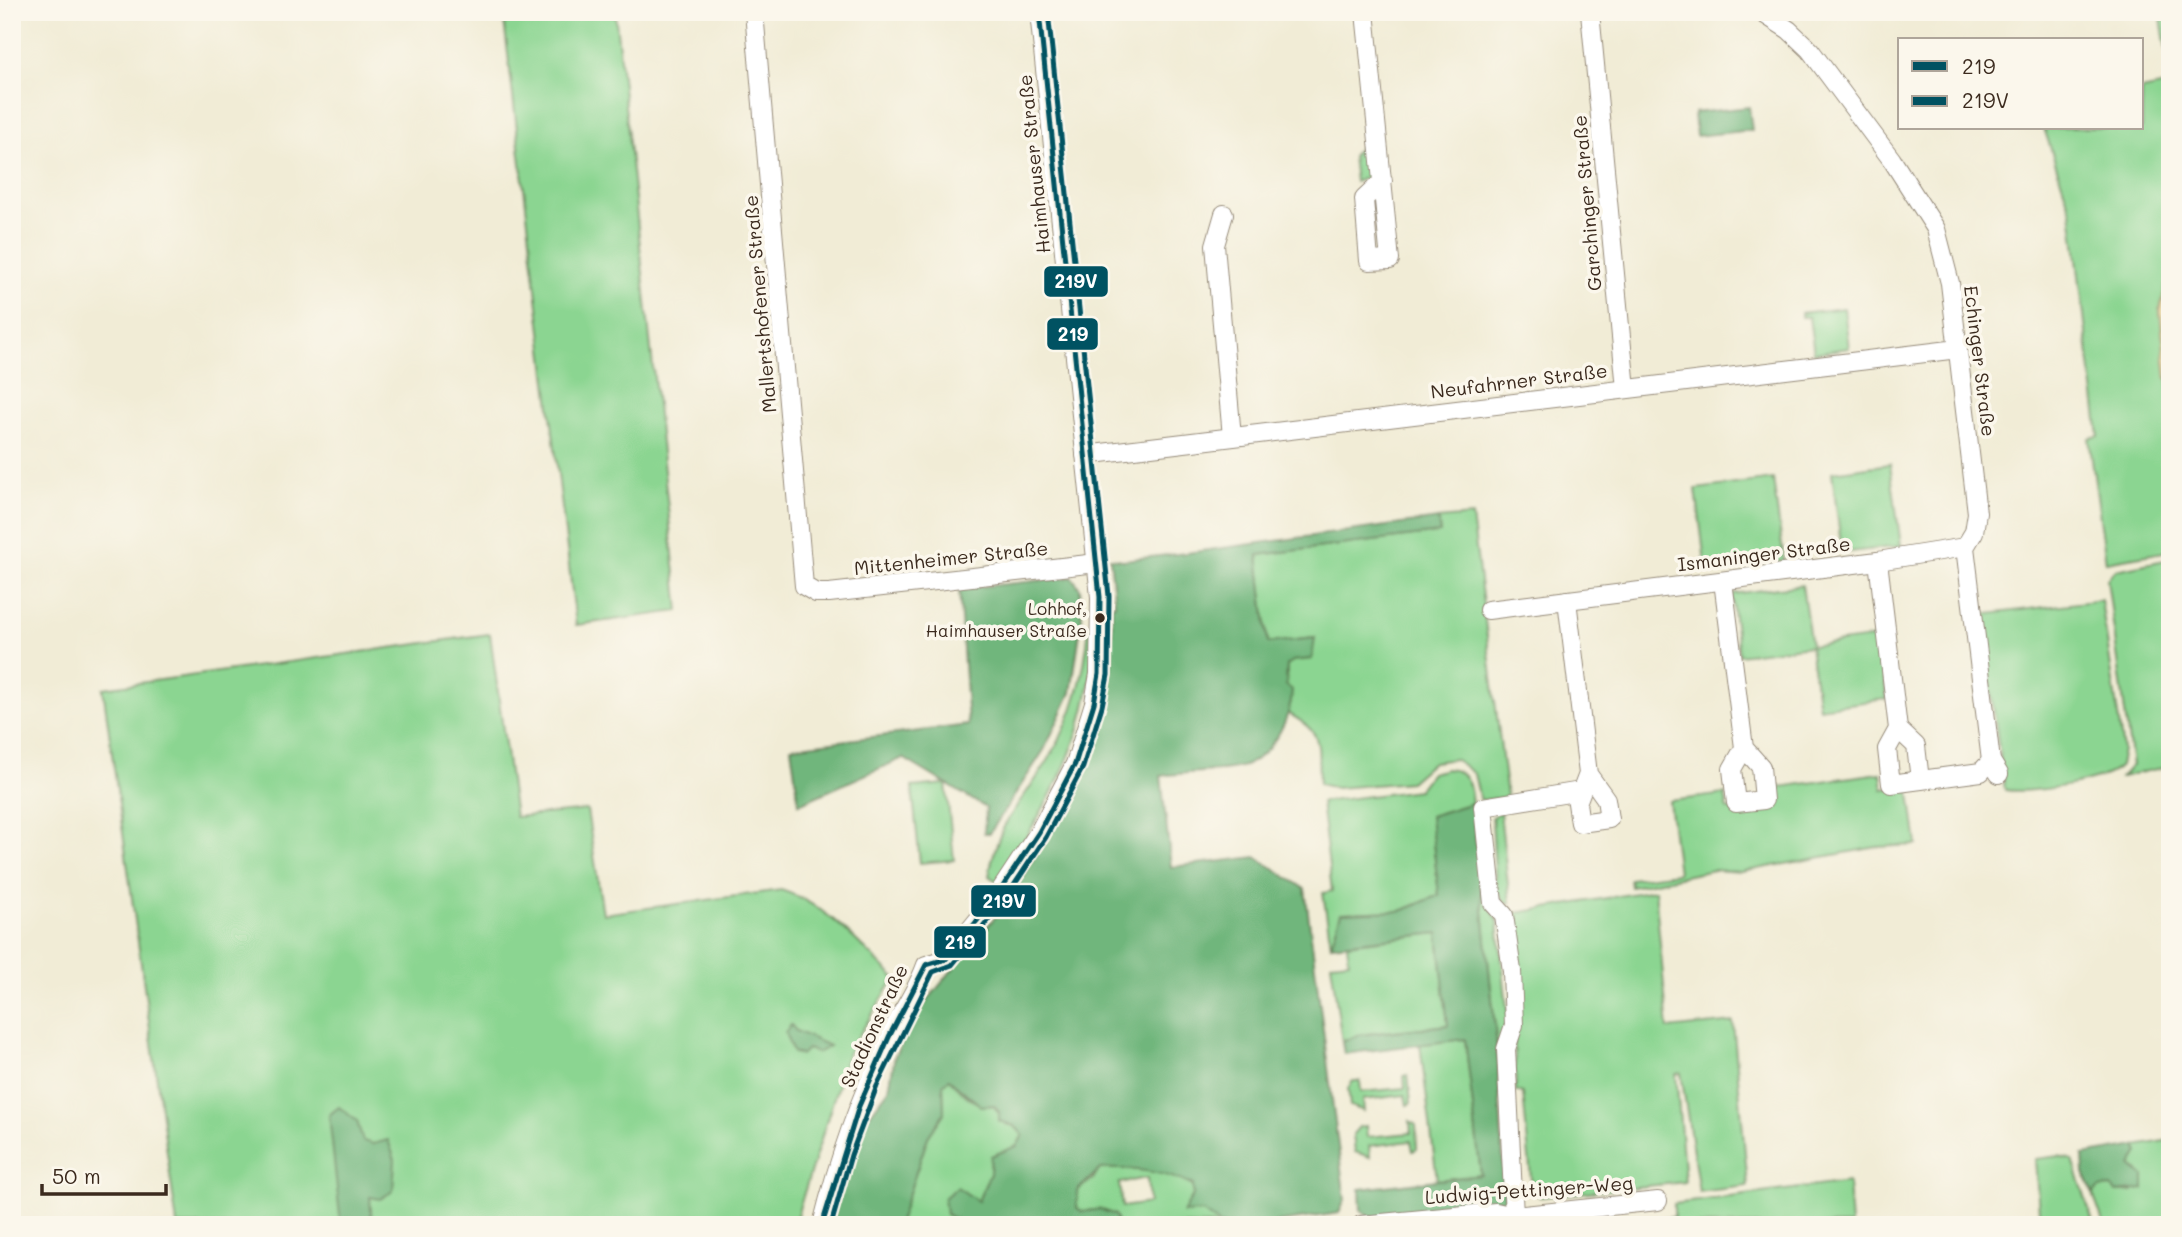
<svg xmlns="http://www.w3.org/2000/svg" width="2182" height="1237" viewBox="0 0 2182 1237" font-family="Mali,sans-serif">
<rect width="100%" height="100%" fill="#fbf7ec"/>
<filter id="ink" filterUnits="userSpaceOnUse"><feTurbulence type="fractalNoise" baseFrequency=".0143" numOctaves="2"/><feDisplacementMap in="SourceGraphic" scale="14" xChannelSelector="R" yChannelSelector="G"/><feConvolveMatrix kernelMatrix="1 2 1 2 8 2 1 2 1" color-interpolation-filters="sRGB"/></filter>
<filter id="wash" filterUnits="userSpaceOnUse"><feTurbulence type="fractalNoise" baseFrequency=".00686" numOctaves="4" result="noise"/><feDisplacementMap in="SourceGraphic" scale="28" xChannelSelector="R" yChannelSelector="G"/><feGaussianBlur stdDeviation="1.57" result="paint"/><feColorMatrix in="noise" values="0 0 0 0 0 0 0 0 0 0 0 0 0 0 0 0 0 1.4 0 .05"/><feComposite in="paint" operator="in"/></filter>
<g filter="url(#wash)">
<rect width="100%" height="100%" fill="#f1ecd6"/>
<!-- green -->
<g fill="#8bd591" stroke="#638058" stroke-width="2" fill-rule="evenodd">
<path d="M 503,12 L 615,12 L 679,611 L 576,625 Z"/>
<path d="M 2160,12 L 2170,12 L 2170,73 Z"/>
<path d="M 2170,84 L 2170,265 L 2160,311 L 2170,396 L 2170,551 L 2106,562 L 2089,438 L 2099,436 L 2071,211 L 2044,128 L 2142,128 L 2142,90 Z"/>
<path d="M 1371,148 L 1372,176 L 1355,182 L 1352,156 L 1357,150 Z"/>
<path d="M 1844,308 L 1849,348 L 1814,353 L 1809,317 L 1801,317 L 1801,313 Z"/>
<path d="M 1890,464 L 1901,546 L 1842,553 L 1832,472 Z"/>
<path d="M 1773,479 L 1784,561 L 1706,571 L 1696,489 Z"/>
<path d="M 1472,516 L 1507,797 L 1480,800 L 1474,774 L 1455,759 L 1433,762 L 1410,782 L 1336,788 L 1319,784 C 1317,741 1326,734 1286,712 L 1291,702 L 1286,685 L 1287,665 L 1314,638 L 1268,643 L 1258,555 L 1440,533 L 1438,519 Z"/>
<path d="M 2170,559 L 2170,766 L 2121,777 L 2132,765 L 2107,579 L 2116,570 Z"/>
<path d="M 1802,585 L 1811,646 L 1878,637 L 1887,699 L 1819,708 L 1810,646 L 1739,655 L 1731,594 Z"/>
<path d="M 2101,600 L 2123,750 L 2120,766 C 2105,783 2028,794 2005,790 L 1980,615 Z"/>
<path d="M 1089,626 L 1094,626 C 1093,646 1093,666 1089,686 C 1078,759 1037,821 998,882 L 989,876 C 999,814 1024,803 1052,754 C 1075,713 1085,673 1089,626 Z"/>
<path d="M 490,634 L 515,817 L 587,810 L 603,914 L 781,890 C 827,904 860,946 895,978 L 848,1053 L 794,1225 L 177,1225 L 103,688 Z"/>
<path d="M 1447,769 C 1469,771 1470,785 1472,803 L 1430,816 L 1439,895 L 1401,911 L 1342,913 L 1331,945 L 1323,893 L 1332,891 L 1321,802 L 1418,790 L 1431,773 Z"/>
<path d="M 1881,773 L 1883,789 L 1909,785 L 1917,845 L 1877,847 L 1741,872 L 1713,870 L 1631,887 L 1630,879 L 1678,873 L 1669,801 L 1725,794 L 1728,810 L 1774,804 L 1772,788 Z"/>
<path d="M 946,784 L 954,860 L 920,863 L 912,787 Z"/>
<path d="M 1500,812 L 1510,903 L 1505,903 L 1496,891 L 1492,817 Z"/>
<path d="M 1481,890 L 1498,921 L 1508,1019 L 1497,1048 Z"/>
<path d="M 1655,890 L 1668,1029 L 1733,1022 L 1748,1186 L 1699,1192 L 1681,1073 L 1676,1074 L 1685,1182 L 1540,1197 L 1532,1190 L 1523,1093 L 1516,1091 L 1510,914 Z"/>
<path d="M 1438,933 L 1448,1025 L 1358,1035 L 1342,1042 L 1331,963 L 1349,961 L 1347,944 Z"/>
<path d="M 1465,1039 L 1481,1175 L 1437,1180 L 1420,1044 Z"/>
<path d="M 1408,1075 L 1411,1103 L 1407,1105 L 1405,1095 L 1363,1100 L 1364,1111 L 1350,1106 L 1348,1088 L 1353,1081 L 1360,1081 L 1361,1092 L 1405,1088 L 1404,1076 Z"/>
<path d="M 949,1079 C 960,1090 976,1109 993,1105 L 1006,1124 L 1015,1126 L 1023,1135 L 1017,1146 L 991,1156 L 990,1174 L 978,1201 L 967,1196 L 946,1214 L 966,1225 L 898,1225 L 928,1137 L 944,1113 L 943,1084 Z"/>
<path d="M 1410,1121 L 1416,1125 L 1417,1149 L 1413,1151 L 1411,1141 L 1369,1146 L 1370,1157 L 1355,1152 L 1353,1134 L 1359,1127 L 1366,1126 L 1367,1137 L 1411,1133 Z"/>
<path d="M 2170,1140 L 2170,1225 L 2104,1225 L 2093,1194 L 2099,1188 L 2112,1187 L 2116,1192 L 2133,1192 L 2139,1171 L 2131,1166 L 2139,1153 L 2136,1146 Z"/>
<path d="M 2059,1156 L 2073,1160 L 2094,1225 L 2040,1225 L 2035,1159 Z"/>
<path d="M 1134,1168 L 1170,1175 L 1193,1186 L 1193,1195 L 1184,1212 L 1203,1212 L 1220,1225 L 1118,1225 L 1115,1215 L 1100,1209 L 1082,1212 L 1077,1208 L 1077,1191 L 1093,1179 L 1100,1169 ZM 1147,1178 L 1149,1203 L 1122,1207 L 1119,1183 Z"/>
<path d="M 1848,1182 L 1851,1225 L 1607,1225 L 1674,1217 L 1674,1204 Z"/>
</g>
<!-- forest -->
<g fill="#70b67b" stroke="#56704c" stroke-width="2">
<path d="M 1749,107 L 1752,130 L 1696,136 L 1694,113 Z"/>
<path d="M 1438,519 L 1440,533 L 1258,555 L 1268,643 L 1315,638 L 1312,659 L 1293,661 L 1287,665 L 1286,685 L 1292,690 C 1291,719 1274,750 1247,765 C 1232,772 1180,772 1161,776 L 1171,867 L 1256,857 L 1305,889 L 1345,1200 L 1339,1213 L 1260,1225 L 1220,1225 L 1203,1212 L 1183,1213 L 1193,1195 L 1193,1185 C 1162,1171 1134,1168 1100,1169 L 1077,1191 L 1077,1208 L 1082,1212 L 1100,1209 L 1115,1215 L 1118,1225 L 966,1225 L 946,1214 L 944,1198 L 957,1187 L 978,1201 L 990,1174 L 991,1156 L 1017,1146 L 1023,1135 L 1015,1126 L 999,1121 L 999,1112 L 994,1105 L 981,1106 L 949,1079 L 943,1084 L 944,1113 L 928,1137 L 898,1225 L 831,1225 L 858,1130 L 889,1089 L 895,1055 L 922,1007 L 1011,897 L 1071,795 L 1107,697 L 1112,660 L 1112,605 L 1115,605 L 1110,558 L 1123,560 L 1186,553 Z"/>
<path d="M 1072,577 L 1080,588 L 1082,619 L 1071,693 L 1044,750 L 990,833 L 984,833 L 986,808 L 903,758 L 799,804 L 791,747 L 968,725 L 959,589 Z"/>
<path d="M 1472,803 L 1497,1048 L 1505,1199 L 1494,1206 L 1373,1220 L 1361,1210 L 1360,1189 L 1481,1175 L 1465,1039 L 1344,1054 L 1342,1042 L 1358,1035 L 1448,1025 L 1438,933 L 1331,945 L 1341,913 L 1401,911 L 1439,895 L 1430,816 Z"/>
<path d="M 791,1025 L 796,1031 L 829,1046 L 818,1053 L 807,1049 L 801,1055 L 793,1053 L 785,1033 Z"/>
<path d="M 339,1107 L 357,1121 L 363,1141 L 373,1144 L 388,1140 L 395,1160 L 393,1191 L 380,1199 L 370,1197 L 372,1225 L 341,1225 L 329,1115 Z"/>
<path d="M 2136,1146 L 2139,1153 L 2131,1166 L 2144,1176 L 2144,1189 L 2116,1192 L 2111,1187 L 2099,1188 L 2093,1194 L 2084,1173 L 2083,1155 Z"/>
</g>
<!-- sand -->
<path fill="#eeda9e" stroke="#94825e" stroke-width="2" d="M 2170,265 L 2170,377 L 2167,379 L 2160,311 Z"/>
</g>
<g filter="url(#ink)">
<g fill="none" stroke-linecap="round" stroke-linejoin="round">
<defs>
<g id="street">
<path d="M 754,12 L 804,586 L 816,593 L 829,593 L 1097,563"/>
<path d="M 1365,12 L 1390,260 L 1369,261 L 1364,199 L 1383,181"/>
<path d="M 1590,12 L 1626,389"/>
<path d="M 1761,12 L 1789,30 L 1810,50 L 1892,160 L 1936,229 L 1950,283 L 1977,513 L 1974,532 L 1965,547 L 1991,761 L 1999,774"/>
<path d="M 1224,214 L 1215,245 L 1232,437"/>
<path d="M 1085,455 L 1958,349"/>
<path d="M 1878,561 L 1898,729 L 1887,749 L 1891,784 L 1981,772 L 1991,761"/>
<path d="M 1723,581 L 1744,748 L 1732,769 L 1736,803 L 1764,800 L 1761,767 L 1744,748"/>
<path d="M 1567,600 L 1588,774 L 1577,803 L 1580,823 L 1609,819 L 1606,799 L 1588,774"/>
<path d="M 1488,610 L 1878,561 L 1965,547"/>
<path d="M 1898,729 L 1916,746 L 1920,780"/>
<path d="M 1514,1216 L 1506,1049 L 1514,1025 L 1512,971 L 1504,915 L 1493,903 L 1483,807 L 1581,791"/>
<path d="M 822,1225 C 838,1160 860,1097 889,1037 C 901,1012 917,991 926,965 L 946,959 L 994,900 L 1039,832 L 1075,764 L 1094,703 L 1099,674 L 1100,597 L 1039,12"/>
<path d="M 1361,1225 L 1496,1212 L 1514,1216 L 1658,1201"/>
</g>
</defs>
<!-- street casing -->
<use href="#street" stroke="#968b7a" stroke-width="20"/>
<!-- street -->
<use href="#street" stroke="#fff" stroke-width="18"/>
<defs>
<path id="bus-1" d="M 822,1225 L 859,1106 L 889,1037 L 926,965 L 946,959 L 994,900 L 1039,832 L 1075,764 L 1094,703 L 1099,674 L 1100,597 L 1039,12"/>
<path id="bus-2" d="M 831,1225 L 851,1155 L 877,1086 L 933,972 L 952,965 L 1001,905 L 1046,837 L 1083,767 L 1102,706 L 1108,675 L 1109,596 L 1048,12"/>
</defs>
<!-- bus-1 casing -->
<use href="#bus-1" stroke="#fbf7ec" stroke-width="10"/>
<!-- bus-2 casing -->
<use href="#bus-2" stroke="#fbf7ec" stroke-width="10"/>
<!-- bus-1 -->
<use href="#bus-1" stroke="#005262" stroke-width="5"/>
<!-- bus-2 -->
<use href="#bus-2" stroke="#005262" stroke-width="5"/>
</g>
</g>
<!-- markers -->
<circle fill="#3b2a1e" stroke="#fbf7ec" stroke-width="2.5" cx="1100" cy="618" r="6"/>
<g text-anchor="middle" stroke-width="7" stroke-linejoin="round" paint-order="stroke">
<!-- bus labels -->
<g font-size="17" fill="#3b2a1e" stroke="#fbf7ec" text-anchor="end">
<text x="1087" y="615">Lohhof,<tspan x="1087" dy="22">Haimhauser Straße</tspan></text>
</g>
<!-- street labels -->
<g font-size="19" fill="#3b2a1e" stroke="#fbf7ec">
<text transform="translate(1034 164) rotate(-96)" y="7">Haimhauser Straße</text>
<text transform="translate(1587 203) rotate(-95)" y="7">Garchinger Straße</text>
<text transform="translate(760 304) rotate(-95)" y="7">Mallertshofener Straße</text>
<text transform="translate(1980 361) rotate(83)" y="7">Echinger Straße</text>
<text transform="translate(1519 381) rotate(-7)" y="7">Neufahrner Straße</text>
<text transform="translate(1764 554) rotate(-7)" y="7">Ismaninger Straße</text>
<text transform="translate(951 558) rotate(-6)" y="7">Mittenheimer Straße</text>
<text transform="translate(874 1026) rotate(-65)" y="7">Stadionstraße</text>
<text transform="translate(1529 1190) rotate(-4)" y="7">Ludwig-Pettinger-Weg</text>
</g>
</g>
<g stroke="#fbf7ec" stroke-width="2.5">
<rect x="1043" y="265" width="66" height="33" rx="7" fill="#005262"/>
<rect x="1046" y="317" width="53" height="34" rx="7" fill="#005262"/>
<rect x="970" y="884" width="67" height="34" rx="7" fill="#005262"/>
<rect x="933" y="925" width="54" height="34" rx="7" fill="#005262"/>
</g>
<g font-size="19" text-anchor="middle" font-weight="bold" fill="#fff">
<text x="1076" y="288">219V</text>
<text x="1073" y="341">219</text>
<text x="1004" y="908">219V</text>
<text x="960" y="949">219</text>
</g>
<!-- margin -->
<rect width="2182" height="1237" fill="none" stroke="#fbf7ec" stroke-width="42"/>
<!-- legend -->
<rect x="1898" y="38" width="245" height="91" fill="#fbf7ec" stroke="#aea59a" stroke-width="2"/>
<rect x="1912" y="61" width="35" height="10" fill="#005262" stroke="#aea59a" stroke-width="2"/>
<text x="1962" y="74" font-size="21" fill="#3b2a1e">219</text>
<rect x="1912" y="96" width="35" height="10" fill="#005262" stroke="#aea59a" stroke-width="2"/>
<text x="1962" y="108" font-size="21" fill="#3b2a1e">219V</text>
<!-- scale -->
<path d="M42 1184v10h124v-10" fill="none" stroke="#3b2a1e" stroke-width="3.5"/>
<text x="52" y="1184" font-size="21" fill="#3b2a1e" stroke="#fbf7ec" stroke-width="5" paint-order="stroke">50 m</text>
</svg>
